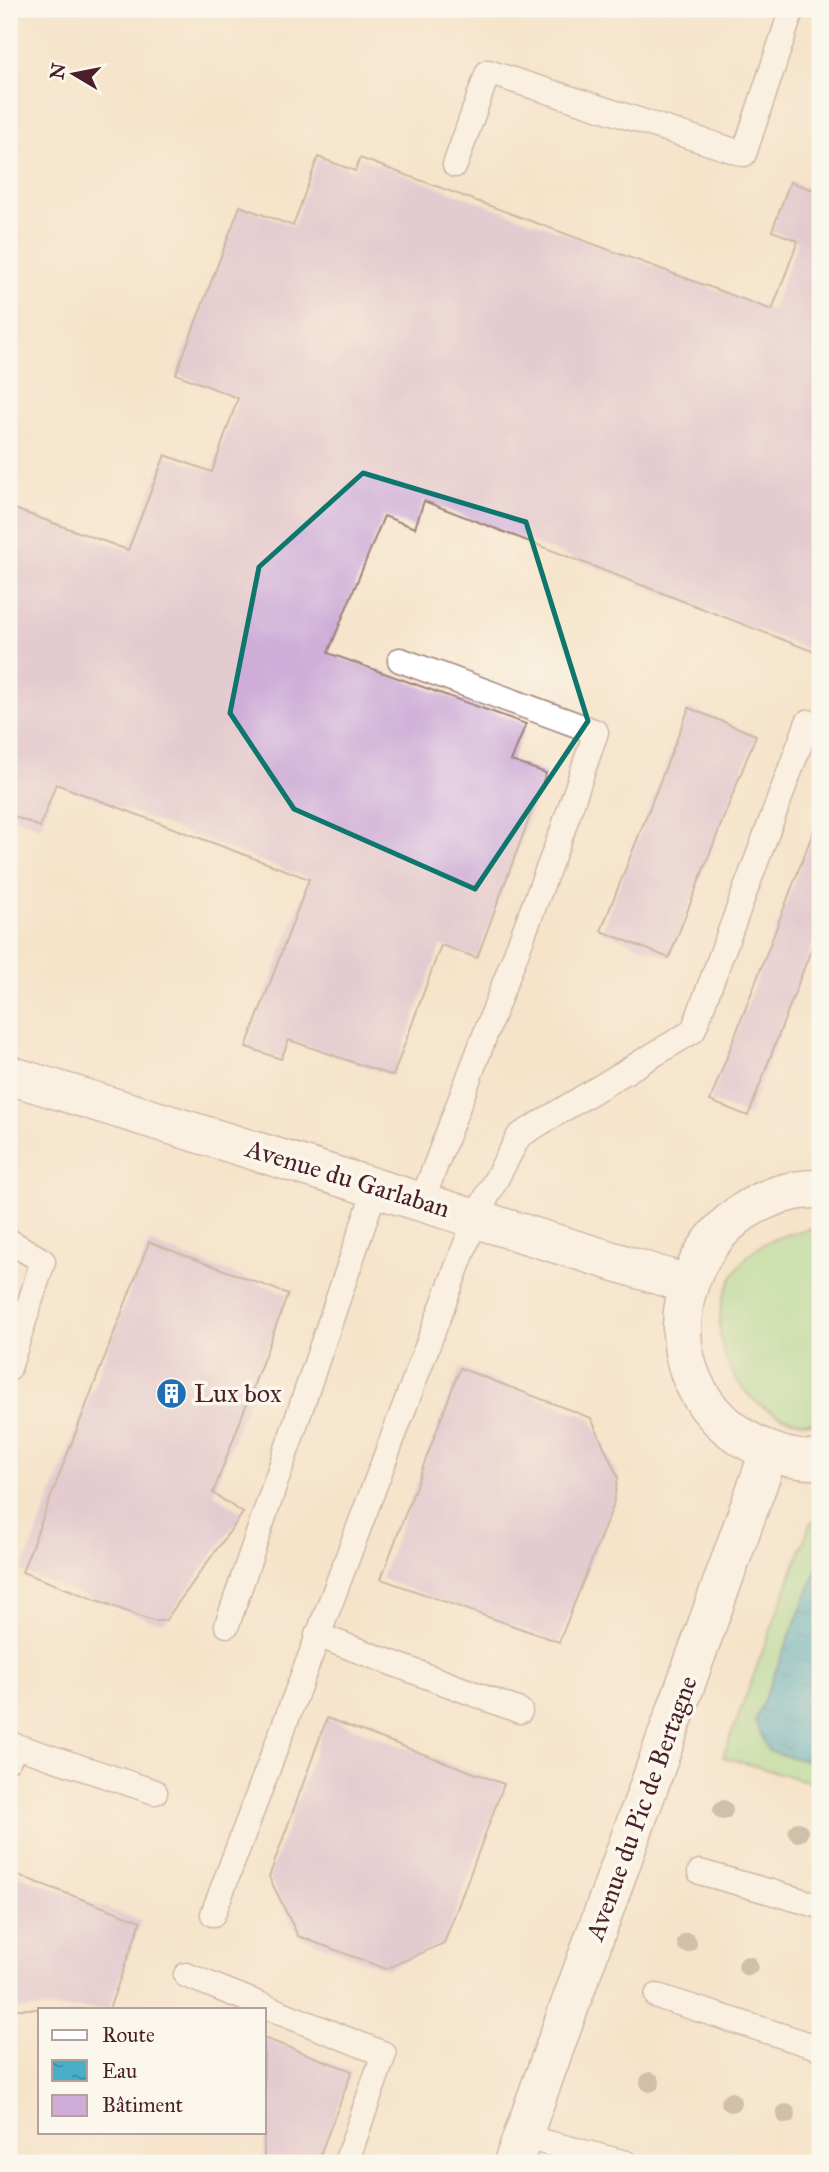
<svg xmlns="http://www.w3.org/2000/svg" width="829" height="2172" viewBox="0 0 829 2172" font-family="'IM FELL Great Primer',serif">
<defs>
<pattern id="water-ripples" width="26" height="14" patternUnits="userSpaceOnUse" patternTransform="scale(1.75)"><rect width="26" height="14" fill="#49afc8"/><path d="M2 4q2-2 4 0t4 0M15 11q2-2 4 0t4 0" fill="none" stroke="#3f8ea3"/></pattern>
</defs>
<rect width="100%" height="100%" fill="#fbf7ec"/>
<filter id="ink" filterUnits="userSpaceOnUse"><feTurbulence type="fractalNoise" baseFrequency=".0143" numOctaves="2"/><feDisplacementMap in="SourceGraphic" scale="14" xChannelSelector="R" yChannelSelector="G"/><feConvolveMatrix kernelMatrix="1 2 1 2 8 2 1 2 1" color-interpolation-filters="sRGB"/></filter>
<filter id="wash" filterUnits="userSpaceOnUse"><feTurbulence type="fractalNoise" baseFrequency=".00686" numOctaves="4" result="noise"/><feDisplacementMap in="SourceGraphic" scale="28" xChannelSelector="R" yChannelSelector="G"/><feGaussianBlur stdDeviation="1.57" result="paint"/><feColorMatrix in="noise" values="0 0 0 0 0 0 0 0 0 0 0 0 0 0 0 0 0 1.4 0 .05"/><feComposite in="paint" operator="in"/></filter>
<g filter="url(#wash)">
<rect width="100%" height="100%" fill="#f6e4cb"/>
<!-- grass -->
<g fill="#9ddc91" stroke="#747e5e" stroke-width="2">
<path d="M 812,1228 L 820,1229 L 820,1423 C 749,1426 699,1351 728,1286 C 734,1273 744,1257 757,1248 C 774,1237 792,1233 812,1228 Z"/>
<path d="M 820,1518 L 820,1785 L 723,1757 L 811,1522 Z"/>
</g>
<!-- water -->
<path fill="url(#water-ripples)" stroke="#4a677a" stroke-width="2" d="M 820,1562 L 820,1765 L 768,1751 L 755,1721 Z"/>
<g id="blocks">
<!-- building -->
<g fill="#cfadd8">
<path d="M 318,157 L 355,171 L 360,158 L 772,310 L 798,241 L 772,231 L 790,182 L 820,192 L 820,654 L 424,501 L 415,528 L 384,516 L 328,653 L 526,724 L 511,761 L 546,773 L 477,958 L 441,945 L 393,1076 L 289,1040 L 281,1059 L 246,1047 L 309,879 L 56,784 L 40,827 L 9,814 L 9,507 L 128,550 L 165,455 L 212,472 L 238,398 L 176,374 L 240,206 L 293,226 Z"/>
<path d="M 689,708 L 756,735 L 669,958 L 601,931 Z"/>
<path d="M 817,822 L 820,823 L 820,926 L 748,1116 L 710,1101 Z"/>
<path d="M 149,1242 L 288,1294 L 213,1493 L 243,1513 L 165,1621 L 152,1621 L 22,1572 Z"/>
<path d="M 460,1368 L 591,1418 L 618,1477 L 613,1506 L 559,1642 L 381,1579 Z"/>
<path d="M 327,1718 L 504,1784 L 444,1943 L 386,1969 L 298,1936 L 269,1877 Z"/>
<path d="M 9,1872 L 141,1921 L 109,2009 L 9,2009 Z"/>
<path d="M 264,2038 L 352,2071 L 317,2163 L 264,2163 Z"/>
</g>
</g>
</g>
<g filter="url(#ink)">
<use href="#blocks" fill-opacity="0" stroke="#a0827b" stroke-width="2"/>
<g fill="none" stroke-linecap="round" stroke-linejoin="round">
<defs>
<g id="lane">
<path d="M 455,165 L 488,72 L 744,154 L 792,9"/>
<path d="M 400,660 L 596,732 L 562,832 L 422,1201"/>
<path d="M 9,1241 L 43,1261 L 9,1368"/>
<path d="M 227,1625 L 376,1187"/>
<path d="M 317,1635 L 520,1711"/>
<path d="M 9,1759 L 16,1746 L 155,1792"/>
<path d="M 700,1872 L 820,1906"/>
<path d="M 213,1914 L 476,1217 L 519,1136 L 693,1031 L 808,722 L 820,726"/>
<path d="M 186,1975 L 384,2054 L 346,2163"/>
<path d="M 657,1996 L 820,2048"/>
<path d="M 524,2137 L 626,2163"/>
</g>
<g id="street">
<path d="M 9,1075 L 687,1284"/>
<path d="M 820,1189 C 792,1188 763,1198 740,1214 C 660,1274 661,1397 754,1444 C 774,1455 798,1461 820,1460"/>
<path d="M 513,2163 L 769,1453"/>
</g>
</defs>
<!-- lane casing -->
<use href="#lane" stroke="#a0827b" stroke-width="27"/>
<!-- street casing -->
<use href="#street" stroke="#a0827b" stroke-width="41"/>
<!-- lane -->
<use href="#lane" stroke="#fff" stroke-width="24"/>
<!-- street -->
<use href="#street" stroke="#fff" stroke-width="38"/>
</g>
<!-- trees -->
<g fill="#a39281">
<circle cx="723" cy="1810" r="10"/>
<circle cx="798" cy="1832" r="10"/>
<circle cx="687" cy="1943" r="10"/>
<circle cx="748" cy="1966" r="10"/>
<circle cx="650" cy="2082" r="10"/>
<circle cx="731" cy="2102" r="10"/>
<circle cx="786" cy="2114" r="10"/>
</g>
</g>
<!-- marked area -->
<path d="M0 0H829V2172H0ZM 363,473 L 526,522 L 588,721 L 475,889 L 294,809 L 230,713 L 259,567 Z" fill="#f6e4cb" fill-opacity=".55" fill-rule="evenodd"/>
<path fill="none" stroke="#0f766e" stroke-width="5" stroke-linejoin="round" d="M 363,473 L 526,522 L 588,721 L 475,889 L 294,809 L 230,713 L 259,567 Z"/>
<!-- icons -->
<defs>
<symbol id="building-disc" viewBox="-11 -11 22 22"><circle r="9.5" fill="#1f6fb2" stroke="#fbf7ec"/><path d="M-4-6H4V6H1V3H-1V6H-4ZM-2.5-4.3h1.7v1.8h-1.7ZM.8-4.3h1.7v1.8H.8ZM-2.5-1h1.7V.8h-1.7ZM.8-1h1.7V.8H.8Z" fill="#fff"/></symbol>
</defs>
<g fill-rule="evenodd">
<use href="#building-disc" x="154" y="1376" width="35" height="35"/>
</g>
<g text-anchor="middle" stroke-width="7" stroke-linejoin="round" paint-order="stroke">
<!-- street labels -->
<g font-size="26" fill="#4a1f2b" stroke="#fbf7ec">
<text transform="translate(348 1178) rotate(17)" y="9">Avenue du Garlaban</text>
<text transform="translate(641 1808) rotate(-70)" y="9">Avenue du Pic de Bertagne</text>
</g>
<!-- poi labels -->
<g font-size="26" fill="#4a1f2b" stroke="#fbf7ec" text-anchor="start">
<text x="194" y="1402">Lux box</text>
</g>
</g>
<!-- margin -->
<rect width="829" height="2172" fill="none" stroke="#fbf7ec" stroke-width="35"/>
<!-- legend -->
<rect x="38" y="2008" width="228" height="126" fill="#fbf7ec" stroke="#b4a19f" stroke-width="2"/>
<rect x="52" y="2030" width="35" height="10" fill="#ffffff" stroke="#b4a19f" stroke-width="2"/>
<text x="102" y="2042" font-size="21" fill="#4a1f2b">Route</text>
<rect x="52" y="2060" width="35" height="21" fill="url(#water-ripples)" stroke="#b4a19f" stroke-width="2"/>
<text x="102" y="2078" font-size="21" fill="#4a1f2b">Eau</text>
<rect x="52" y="2095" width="35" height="21" fill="#cfadd8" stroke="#b4a19f" stroke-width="2"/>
<text x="102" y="2112" font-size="21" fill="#4a1f2b">Bâtiment</text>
<!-- north arrow -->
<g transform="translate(74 74) rotate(280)" stroke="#fbf7ec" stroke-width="5" paint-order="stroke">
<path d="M0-5L12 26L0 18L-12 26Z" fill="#4a1f2b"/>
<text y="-10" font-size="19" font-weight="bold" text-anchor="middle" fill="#4a1f2b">N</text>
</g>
</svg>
